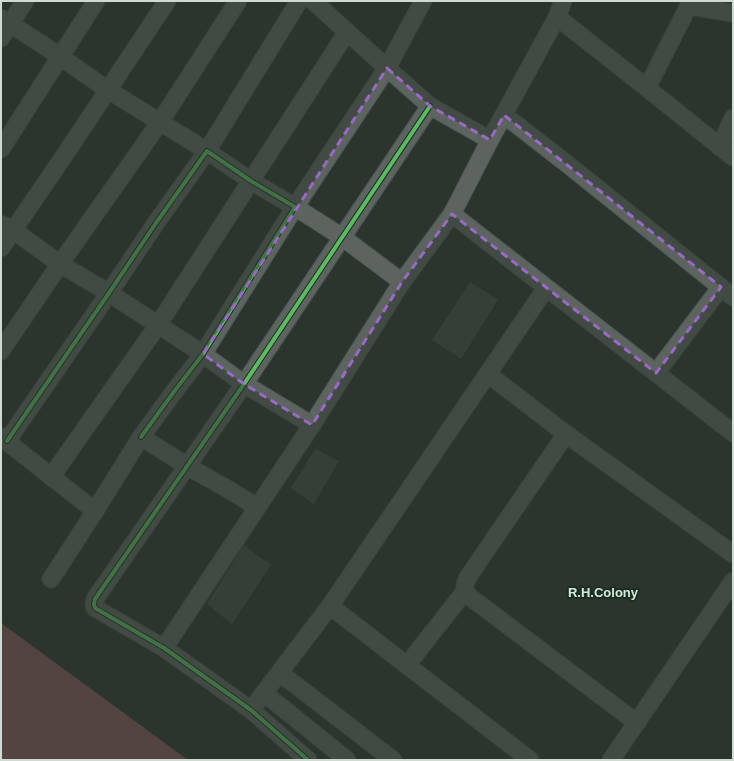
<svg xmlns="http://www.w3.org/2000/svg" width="734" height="761" viewBox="0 0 734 761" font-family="Arial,sans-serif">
<rect width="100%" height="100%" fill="#2b342d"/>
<!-- forest -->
<path fill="#83575b" d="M 1,623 L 188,760 L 1,760 Z"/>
<!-- building -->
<g fill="#404d44">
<path d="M 470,282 L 498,300 L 461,359 L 432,340 Z"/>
<path d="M 315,449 L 339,461 L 314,504 L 291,488 Z"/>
<path d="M 244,545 L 271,565 L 232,624 L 207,604 Z"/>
</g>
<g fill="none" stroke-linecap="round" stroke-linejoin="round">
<defs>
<g id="minor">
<path d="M 313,1 L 387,68 L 430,106 L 490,140"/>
<path d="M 691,1 L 647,88 L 733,157"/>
<path d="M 689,6 L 733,13"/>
<path d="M 557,17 L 647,88"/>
<path d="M 1,18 L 46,47 L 108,90 L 207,151 L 299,1"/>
<path d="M 1,38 L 25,1"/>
<path d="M 504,115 L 566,163 L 733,297"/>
<path d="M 720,147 L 733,118"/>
<path d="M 1,149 L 96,1"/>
<path d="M 452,214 L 733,433"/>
<path d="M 1,224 L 13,230 L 60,264 L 109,293 L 203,354 L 244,384 L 312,425"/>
<path d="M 1,248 L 64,156 L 167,1"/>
<path d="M 402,282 L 342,237 L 295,207 L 387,68 L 423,1"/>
<path d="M 1,351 L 60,264 L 160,122 L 238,1"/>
<path d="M 656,373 L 721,287"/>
<path d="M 488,374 L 566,434 L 733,554"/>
<path d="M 566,434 L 468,577 L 465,584 L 465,591 L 470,597 L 637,723"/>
<path d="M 1,437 L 95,511 L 141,437 L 192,469 L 226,488 L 257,507"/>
<path d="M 7,441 L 109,293 L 156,223 L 207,151 L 251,181 L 295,207 L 203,354 L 173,393 L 141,437"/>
<path d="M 51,477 L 158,325 L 347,32"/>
<path d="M 51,579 L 95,511"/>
<path d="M 330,606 L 530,760"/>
<path d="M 164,648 L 312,425 L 402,282 L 452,214 L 490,140 L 557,17 L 563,1"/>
<path d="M 407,665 L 465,591"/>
<path d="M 280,673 L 393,760"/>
<path d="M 264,693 L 347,760"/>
<path d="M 251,710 L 330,606 L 546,288"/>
<path d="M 308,760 L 251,710 L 164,648 L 95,608 L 94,604 L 95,599 L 244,384 L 430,106"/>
<path d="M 611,760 L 733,581"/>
</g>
</defs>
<!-- minor casing -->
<use href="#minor" stroke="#48514b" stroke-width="19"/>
<!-- minor -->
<use href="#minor" stroke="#5d645f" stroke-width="17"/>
<defs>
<g id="cycleway">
<path d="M 7,441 L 109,293 L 156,223 L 207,151 L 251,181 L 295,207 L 203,354 L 173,393 L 141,437"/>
<path d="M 308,760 L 251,710 L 164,648 L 95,608 L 94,604 L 95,599 L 244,384 L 430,106"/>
</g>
</defs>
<!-- cycleway casing -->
<use href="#cycleway" stroke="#1d2e22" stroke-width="6"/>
<!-- cycleway -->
<use href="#cycleway" stroke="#5cba63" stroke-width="4"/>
</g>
<!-- marked area -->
<path d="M0 0H734V761H0ZM 387,68 L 430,106 L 490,140 L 504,115 L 721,287 L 656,373 L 452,214 L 402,282 L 312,425 L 244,384 L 203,354 Z" fill="#2b342d" fill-opacity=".55" fill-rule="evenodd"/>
<path fill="none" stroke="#9869c6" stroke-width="3" stroke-dasharray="8 5" stroke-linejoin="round" d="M 387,68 L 430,106 L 490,140 L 504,115 L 721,287 L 656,373 L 452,214 L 402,282 L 312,425 L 244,384 L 203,354 Z"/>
<g text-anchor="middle" stroke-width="4" stroke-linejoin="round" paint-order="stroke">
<!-- neighbourhood labels -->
<g font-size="13" font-weight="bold" fill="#d4eada" stroke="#1d2e22">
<text x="603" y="597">R.H.Colony</text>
</g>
</g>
<!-- border -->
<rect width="734" height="761" fill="none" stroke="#cfdad2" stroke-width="4"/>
</svg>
